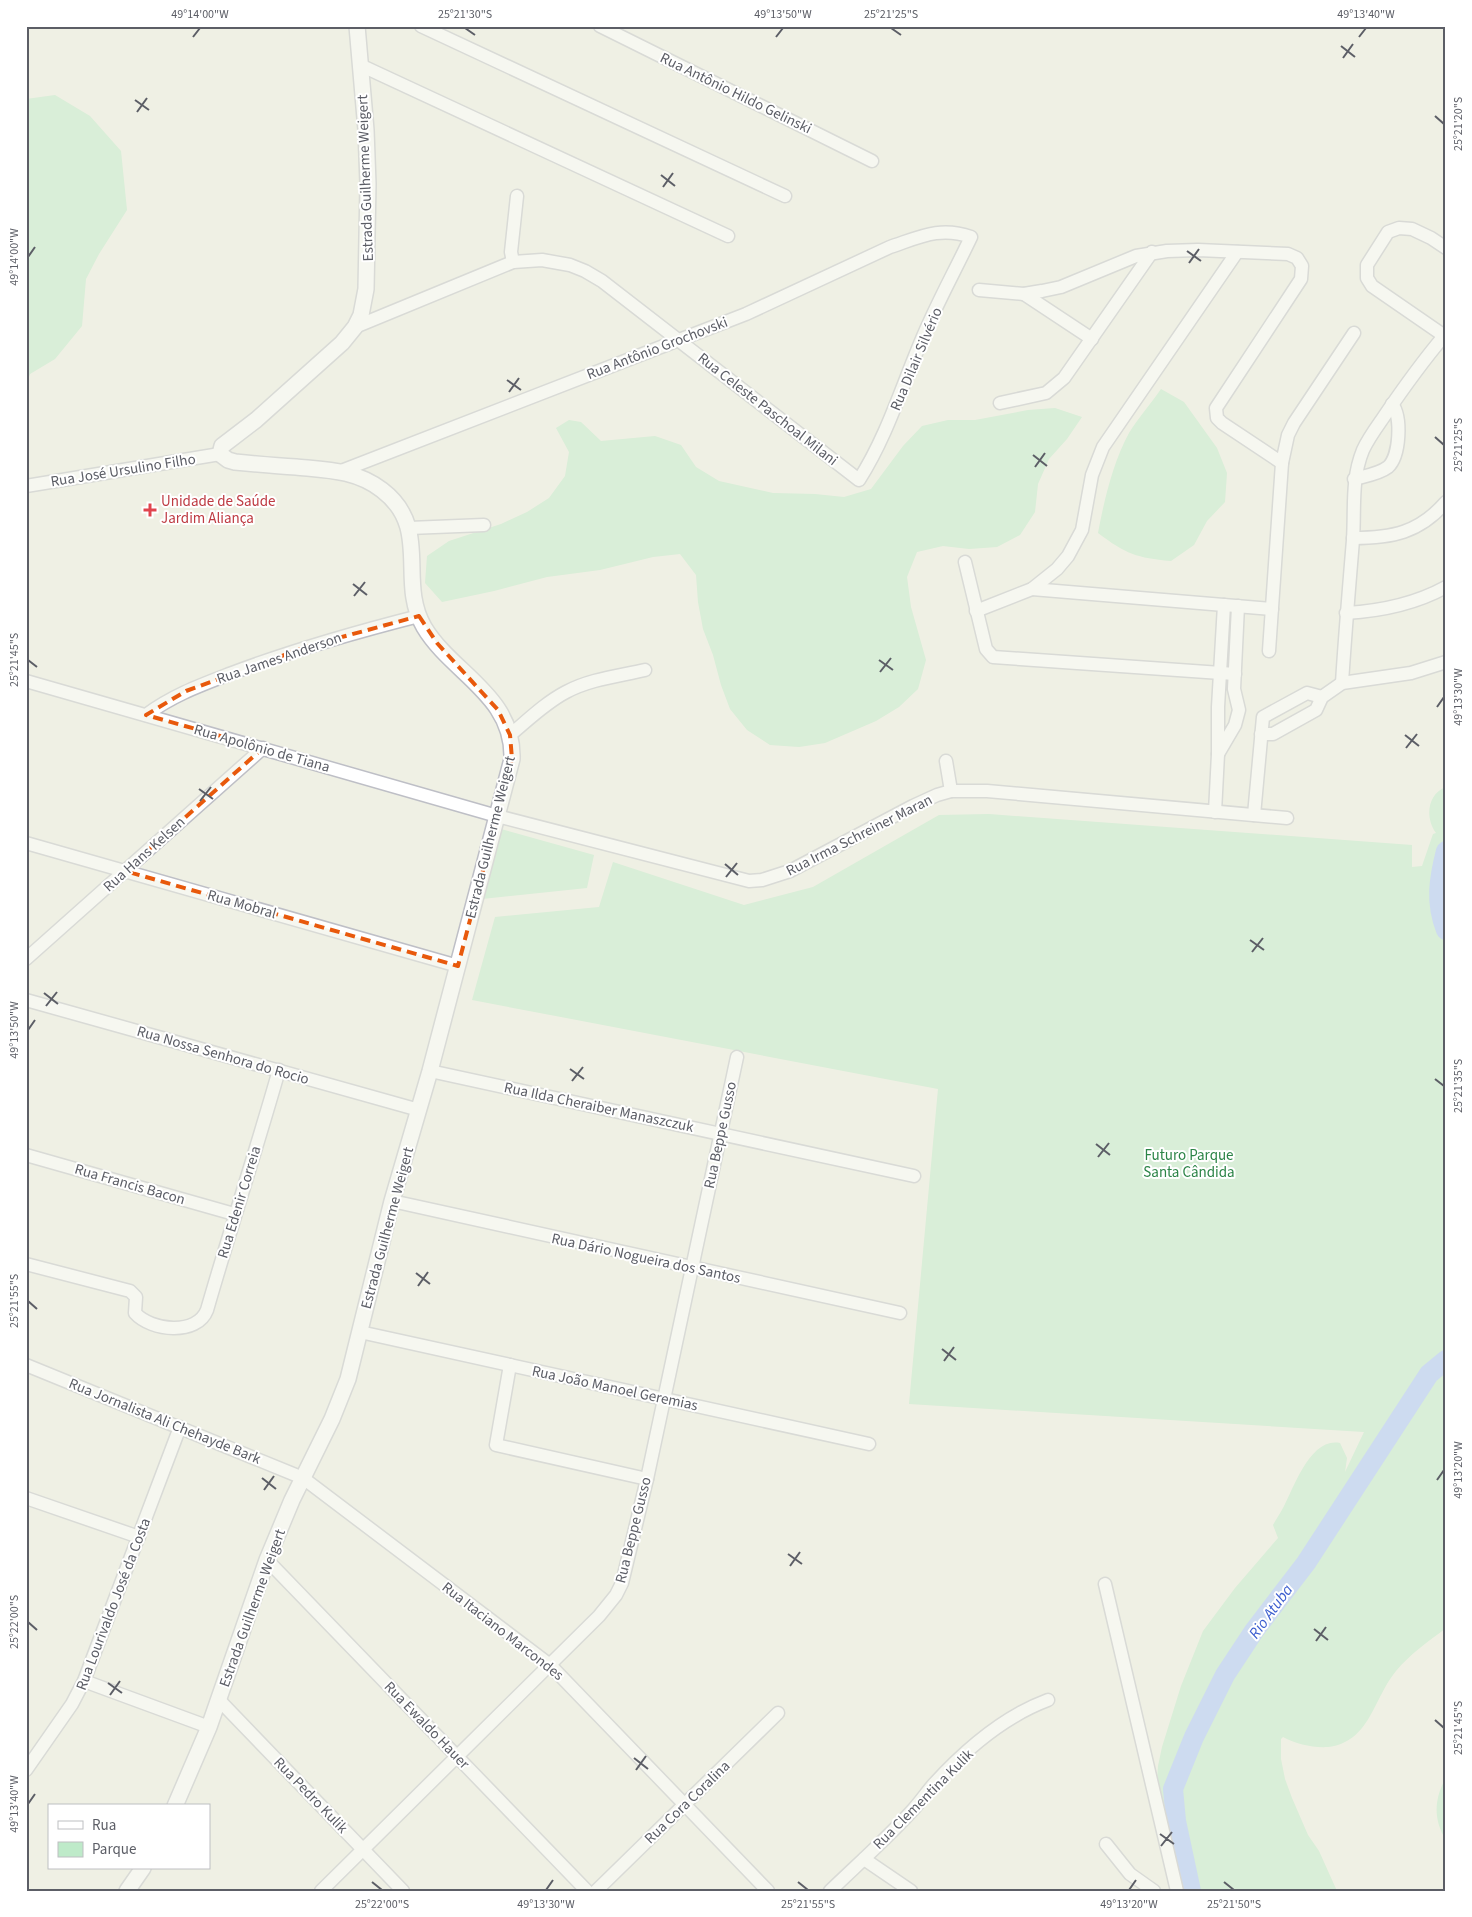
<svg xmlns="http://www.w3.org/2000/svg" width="1472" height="1917" viewBox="0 0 1472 1917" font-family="'Source Sans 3',sans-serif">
<rect width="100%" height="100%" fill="#eff0e4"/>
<!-- green -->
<g fill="#beeac9">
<path d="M 55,95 L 90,116 L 121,151 L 127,210 L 99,254 L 86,279 L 82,326 L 55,359 L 30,374 L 26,385 L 26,99 Z"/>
<path d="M 1161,389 L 1184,402 L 1217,448 L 1227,473 L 1225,502 L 1207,521 L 1194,545 L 1171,561 C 1137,558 1126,554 1098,533 C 1104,501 1113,462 1129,433 C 1138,418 1151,404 1161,389 Z"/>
<path d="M 1055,408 L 1082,417 L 1067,439 L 1049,459 L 1038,484 L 1035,512 L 1020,535 L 997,547 L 969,549 L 943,546 L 917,552 L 907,577 L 911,607 L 926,660 L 918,689 L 899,707 L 876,721 L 825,743 L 799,747 L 770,745 L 747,730 L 730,709 L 721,685 L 713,655 L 703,629 L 698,602 L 696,575 L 680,554 L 653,557 L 600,570 L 547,577 L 494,591 L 442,602 L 425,583 L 427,556 L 449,541 L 501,524 L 527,512 L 549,498 L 565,476 L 569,452 L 556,428 L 569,420 L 581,422 L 601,441 L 655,436 L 681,445 L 696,467 L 719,481 L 773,493 L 815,494 L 844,497 L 871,489 L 903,446 L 922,426 L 948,420 L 975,420 L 1028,410 Z"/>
<path d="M 1446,787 L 1446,1628 C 1429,1641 1410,1654 1396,1671 C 1373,1699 1370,1742 1328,1747 C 1313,1748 1296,1744 1283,1737 L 1281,1739 L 1281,1759 L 1285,1779 L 1292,1798 L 1308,1835 L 1319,1851 L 1337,1891 L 1183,1891 L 1157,1781 L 1158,1766 L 1162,1747 L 1181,1686 L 1203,1631 L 1235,1588 L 1278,1538 L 1273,1525 C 1276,1519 1280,1514 1283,1508 C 1294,1488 1310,1437 1340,1443 L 1347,1458 L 1345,1472 L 1364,1432 L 909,1404 L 938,1089 L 472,1000 L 495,917 L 599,907 L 613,862 L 744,905 L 813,887 L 939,815 L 989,814 L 1412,845 L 1412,867 L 1422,866 L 1433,834 L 1436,833 C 1425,818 1427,794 1446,787 Z"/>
<path d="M 501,829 L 594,855 L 587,888 L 482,899 Z"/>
<path d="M 1446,1778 L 1446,1840 C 1433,1820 1434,1798 1446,1778 Z"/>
</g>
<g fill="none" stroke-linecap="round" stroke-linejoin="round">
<!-- river -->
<g stroke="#a5c0ff" stroke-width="20">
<path d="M 1446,851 C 1439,878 1435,903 1446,930"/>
<path d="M 1191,1891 L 1176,1821 L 1173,1789 L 1194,1737 L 1225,1675 L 1254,1631 L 1306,1563 L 1429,1374 L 1446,1360"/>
</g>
<defs>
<g id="minor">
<path d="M 421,26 L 785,196"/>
<path d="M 600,26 L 872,161"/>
<path d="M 360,65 L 728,236"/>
<path d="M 1446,248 L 1431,238 L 1412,229 L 1399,228 L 1388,232 L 1367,265 L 1367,278 L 1372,286 L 1446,337"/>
<path d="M 513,262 L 511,252 L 517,196"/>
<path d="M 979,290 L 1024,294 L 1042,291 L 1061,287 L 1136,256 L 1167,251 L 1198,250 L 1288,254 L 1297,258 L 1302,266 L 1301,279 L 1216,408 L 1217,418 L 1222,423 L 1282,463"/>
<path d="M 1024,294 L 1092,339"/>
<path d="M 1000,403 L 1046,393 L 1064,378 L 1152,252"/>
<path d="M 341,471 L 746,314 L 890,247 C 920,237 940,226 971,237 C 953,275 932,312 917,351 C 899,395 885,439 859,480 L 602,281 L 585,271 L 570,265 L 542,260 L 513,262 L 355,327"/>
<path d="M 1354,479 C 1365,476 1379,474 1388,467 C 1400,456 1402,417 1392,404"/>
<path d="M 26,486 L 220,454"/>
<path d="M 409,528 L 484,525"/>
<path d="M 1353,538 C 1392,538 1419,533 1446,502"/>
<path d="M 965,562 L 986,649 L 993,657 L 1235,674"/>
<path d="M 1032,589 L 1272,609"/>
<path d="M 1224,605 L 1218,707 L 1218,754 L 1235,725 L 1239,710 L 1234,689 L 1238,606"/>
<path d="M 976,611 L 1032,589 L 1057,569 L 1068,556 L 1082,530 L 1092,475 L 1103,447 L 1237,252"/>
<path d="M 1346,613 C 1381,611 1415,604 1446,587"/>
<path d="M 1269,651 L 1282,463 L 1288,435 L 1294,423 L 1354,333"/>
<path d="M 26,681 L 497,816 L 749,881 L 762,880 L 790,871 L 913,806 L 937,795 L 951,791 L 987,791 L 1287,818"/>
<path d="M 1342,683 C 1345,635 1349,588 1353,540 C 1355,509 1351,479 1363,450 C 1368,439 1376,428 1383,418 C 1402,390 1422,362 1444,336"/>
<path d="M 146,715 C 173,695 201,685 232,673 C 293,650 356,632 419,616"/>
<path d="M 1261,734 L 1273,734 L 1316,710 L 1322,697 L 1342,683 L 1411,673 L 1446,662"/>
<path d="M 510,735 C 528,720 545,703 566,692 C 590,679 619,676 645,670"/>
<path d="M 946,761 L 951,791"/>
<path d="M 1215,812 L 1218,754"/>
<path d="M 1254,815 L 1263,717 L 1307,693 L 1322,697"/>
<path d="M 26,843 L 458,966"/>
<path d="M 26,959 L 263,748"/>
<path d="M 26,1000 L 419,1110"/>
<path d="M 430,1071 L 914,1176"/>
<path d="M 26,1155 L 234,1214"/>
<path d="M 392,1201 L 900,1313"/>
<path d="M 26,1264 L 130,1291 L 136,1297 L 135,1313 C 151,1331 197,1336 207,1310 C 230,1230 256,1151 279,1070"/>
<path d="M 360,1332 L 869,1444"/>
<path d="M 26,1365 L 303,1478 L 550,1665 L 768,1891"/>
<path d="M 510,1365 L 496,1445 L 647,1479"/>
<path d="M 26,1498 L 139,1537"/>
<path d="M 267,1560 L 587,1891"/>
<path d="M 1105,1584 L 1177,1891"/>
<path d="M 84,1681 L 209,1727"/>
<path d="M 219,1700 L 403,1891"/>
<path d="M 26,1770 L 72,1704 L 84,1681 L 180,1427"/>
<path d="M 1106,1844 L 1130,1874 L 1154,1891"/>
<path d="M 864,1859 L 911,1891"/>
<path d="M 321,1891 L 599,1616 L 616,1595 L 622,1583 L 647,1479 L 737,1057"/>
<path d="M 596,1891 L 778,1713"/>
<path d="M 830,1891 C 857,1865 885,1840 910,1813 C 919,1804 926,1793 934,1784 C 965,1750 1005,1716 1048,1700"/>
</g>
<g id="tertiary">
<path d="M 175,1806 L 209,1727 L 267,1560 L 292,1500 L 332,1419 L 348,1379 L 392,1201 L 430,1071 L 512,759 C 514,695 452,674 424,627 C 397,581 432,528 382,490 C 356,470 327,470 296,467 C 275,466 255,464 235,462 L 228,460 L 220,454 L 222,446 L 256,420 L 342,343 L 355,327 L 361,315 L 366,289 L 368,184 L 366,130 L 357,26"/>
<path d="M 127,1891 L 143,1868"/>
</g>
</defs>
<!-- minor casing -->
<use href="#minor" stroke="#bebfc6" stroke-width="15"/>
<!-- tertiary casing -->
<use href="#tertiary" stroke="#bebfc6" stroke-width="18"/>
<!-- minor -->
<use href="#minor" stroke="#fff" stroke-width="12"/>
<!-- tertiary -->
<use href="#tertiary" stroke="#fff" stroke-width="15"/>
</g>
<!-- marked area -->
<path d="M0 0H1472V1917H0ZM 419,616 L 437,643 L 498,710 L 510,735 L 512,759 L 458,966 L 125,871 L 263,748 L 146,715 L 186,691 L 309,646 Z" fill="#eff0e4" fill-opacity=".55" fill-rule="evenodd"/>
<path fill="none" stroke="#e8590c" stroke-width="4" stroke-dasharray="10 6" stroke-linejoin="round" d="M 419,616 L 437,643 L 498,710 L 510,735 L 512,759 L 458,966 L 125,871 L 263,748 L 146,715 L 186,691 L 309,646 Z"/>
<!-- ticks -->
<path fill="none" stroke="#5c5e66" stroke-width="2" d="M 465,28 L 475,35M 891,28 L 901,35M 193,37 L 200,28M 776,37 L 783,28M 1359,37 L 1366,28M 1341,46 L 1355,57M 1343,58 L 1353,44M 135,100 L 149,110M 137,112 L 147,98M 1435,116 L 1444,124M 661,175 L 675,186M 663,187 L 673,173M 1187,251 L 1201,261M 28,257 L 35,247M 1189,263 L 1199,249M 507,380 L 521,390M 509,392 L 519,378M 1435,437 L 1444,445M 1033,455 L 1047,466M 1035,467 L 1045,453M 353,584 L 367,595M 354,596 L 365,582M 28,660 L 37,667M 879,660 L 893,670M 880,672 L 891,658M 1437,707 L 1444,697M 1405,735 L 1419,746M 1406,748 L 1417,734M 199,789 L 213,799M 200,801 L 211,787M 725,864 L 738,875M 726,877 L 737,863M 1250,940 L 1264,950M 1252,952 L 1263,938M 44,993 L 58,1004M 46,1006 L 57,992M 28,1030 L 35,1020M 570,1069 L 584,1079M 1435,1079 L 1444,1086M 572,1081 L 583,1067M 1096,1144 L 1110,1155M 1098,1157 L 1109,1143M 416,1273 L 430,1284M 418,1286 L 428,1272M 28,1301 L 37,1309M 942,1349 L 956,1360M 944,1361 L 954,1347M 262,1478 L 276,1489M 1437,1480 L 1444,1470M 264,1490 L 274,1476M 788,1554 L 802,1564M 790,1566 L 800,1552M 28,1622 L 37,1630M 1314,1629 L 1328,1640M 1316,1641 L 1326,1627M 108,1683 L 122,1693M 110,1695 L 120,1681M 1435,1720 L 1444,1728M 634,1758 L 648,1769M 636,1770 L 646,1756M 28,1804 L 35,1794M 1160,1834 L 1174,1844M 1161,1846 L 1172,1832M 372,1882 L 382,1890M 798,1882 L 808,1890M 1224,1882 L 1234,1890M 546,1890 L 553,1880M 1129,1890 L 1136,1880"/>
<!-- markers -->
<path fill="#e0444e" stroke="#fff" stroke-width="2" d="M147.5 502.5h5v5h5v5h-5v5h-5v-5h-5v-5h5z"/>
<g text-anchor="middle" stroke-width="4" stroke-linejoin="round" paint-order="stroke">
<!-- street labels -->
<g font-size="15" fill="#5c5e66" stroke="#fff">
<text transform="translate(736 93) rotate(26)" y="5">Rua Antônio Hildo Gelinski</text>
<text transform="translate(365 178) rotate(-92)" y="5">Estrada Guilherme Weigert</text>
<text transform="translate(657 348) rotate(-21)" y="5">Rua Antônio Grochovski</text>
<text transform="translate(916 359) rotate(-67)" y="5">Rua Dilair Silvério</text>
<text transform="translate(768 409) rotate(38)" y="5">Rua Celeste Paschoal Milani</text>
<text transform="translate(123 470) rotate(-9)" y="5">Rua José Ursulino Filho</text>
<text transform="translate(279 658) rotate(-19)" y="5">Rua James Anderson</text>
<text transform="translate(262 748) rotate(16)" y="5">Rua Apolônio de Tiana</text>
<text transform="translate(859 835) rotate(-27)" y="5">Rua Irma Schreiner Maran</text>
<text transform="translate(490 837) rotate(-76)" y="5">Estrada Guilherme Weigert</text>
<text transform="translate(144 854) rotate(-42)" y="5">Rua Hans Kelsen</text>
<text transform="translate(242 904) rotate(16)" y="5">Rua Mobral</text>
<text transform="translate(223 1055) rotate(16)" y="5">Rua Nossa Senhora do Rocio</text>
<text transform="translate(599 1107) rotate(12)" y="5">Rua Ilda Cheraiber Manaszczuk</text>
<text transform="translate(720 1135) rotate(-78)" y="5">Rua Beppe Gusso</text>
<text transform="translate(130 1184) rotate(16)" y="5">Rua Francis Bacon</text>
<text transform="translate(239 1202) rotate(-73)" y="5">Rua Edenir Correia</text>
<text transform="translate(387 1228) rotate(-75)" y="5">Estrada Guilherme Weigert</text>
<text transform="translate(646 1258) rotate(12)" y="5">Rua Dário Nogueira dos Santos</text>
<text transform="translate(615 1388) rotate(12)" y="5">Rua João Manoel Geremias</text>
<text transform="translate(165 1421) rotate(22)" y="5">Rua Jornalista Ali Chehayde Bark</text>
<text transform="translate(633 1530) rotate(-76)" y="5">Rua Beppe Gusso</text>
<text transform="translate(113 1604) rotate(-69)" y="5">Rua Lourivaldo José da Costa</text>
<text transform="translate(252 1608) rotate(-70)" y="5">Estrada Guilherme Weigert</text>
<text transform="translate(503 1631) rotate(38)" y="5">Rua Itaciano Marcondes</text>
<text transform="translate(427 1725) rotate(46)" y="5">Rua Ewaldo Hauer</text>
<text transform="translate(311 1795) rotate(46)" y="5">Rua Pedro Kulik</text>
<text transform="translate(923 1799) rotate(-45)" y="5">Rua Clementina Kulik</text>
<text transform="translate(687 1802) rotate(-44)" y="5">Rua Cora Coralina</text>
</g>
<!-- health labels -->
<g font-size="15" fill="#be3a42" stroke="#fff" text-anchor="start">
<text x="161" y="506">Unidade de Saúde<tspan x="161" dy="17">Jardim Aliança</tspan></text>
</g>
<!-- park labels -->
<g font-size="15" fill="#2c8447" stroke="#fff">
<text x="1189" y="1160">Futuro Parque<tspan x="1189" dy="17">Santa Cândida</tspan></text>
</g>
<!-- water labels -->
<g font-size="16" font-style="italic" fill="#3b5dcf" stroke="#fff">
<text transform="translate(1270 1611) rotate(-54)" y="6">Rio Atuba</text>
</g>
</g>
<!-- border -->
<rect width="1472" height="1917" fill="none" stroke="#ffffff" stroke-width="55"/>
<!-- legend -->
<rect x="48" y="1804" width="162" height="65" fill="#ffffff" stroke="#bebfc2"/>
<rect x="58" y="1821" width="25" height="8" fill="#ffffff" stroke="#bebfc2"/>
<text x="92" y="1830" font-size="15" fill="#5c5e66">Rua</text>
<rect x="58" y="1842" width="25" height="15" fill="#beeac9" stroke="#bebfc2"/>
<text x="92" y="1854" font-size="15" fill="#5c5e66">Parque</text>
<rect x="28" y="28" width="1416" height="1862" fill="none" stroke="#5c5e66" stroke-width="2"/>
<g font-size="12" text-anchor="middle" fill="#5c5e66">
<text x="200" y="18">49°14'00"W</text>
<text x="465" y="18">25°21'30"S</text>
<text x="783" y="18">49°13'50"W</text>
<text x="891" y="18">25°21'25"S</text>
<text x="1366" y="18">49°13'40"W</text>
<text transform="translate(1458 124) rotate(-90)" y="4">25°21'20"S</text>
<text transform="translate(14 257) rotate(-90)" y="4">49°14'00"W</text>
<text transform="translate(1458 445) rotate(-90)" y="4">25°21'25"S</text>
<text transform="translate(14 660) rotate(-90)" y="4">25°21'45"S</text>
<text transform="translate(1458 697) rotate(-90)" y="4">49°13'30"W</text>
<text transform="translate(14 1030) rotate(-90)" y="4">49°13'50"W</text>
<text transform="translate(1458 1086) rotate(-90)" y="4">25°21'35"S</text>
<text transform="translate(14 1301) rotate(-90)" y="4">25°21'55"S</text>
<text transform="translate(1458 1470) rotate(-90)" y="4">49°13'20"W</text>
<text transform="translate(14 1622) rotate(-90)" y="4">25°22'00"S</text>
<text transform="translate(1458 1728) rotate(-90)" y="4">25°21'45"S</text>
<text transform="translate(14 1804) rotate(-90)" y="4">49°13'40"W</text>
<text x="382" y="1908">25°22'00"S</text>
<text x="546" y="1908">49°13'30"W</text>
<text x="808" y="1908">25°21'55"S</text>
<text x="1129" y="1908">49°13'20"W</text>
<text x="1234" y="1908">25°21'50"S</text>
</g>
</svg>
